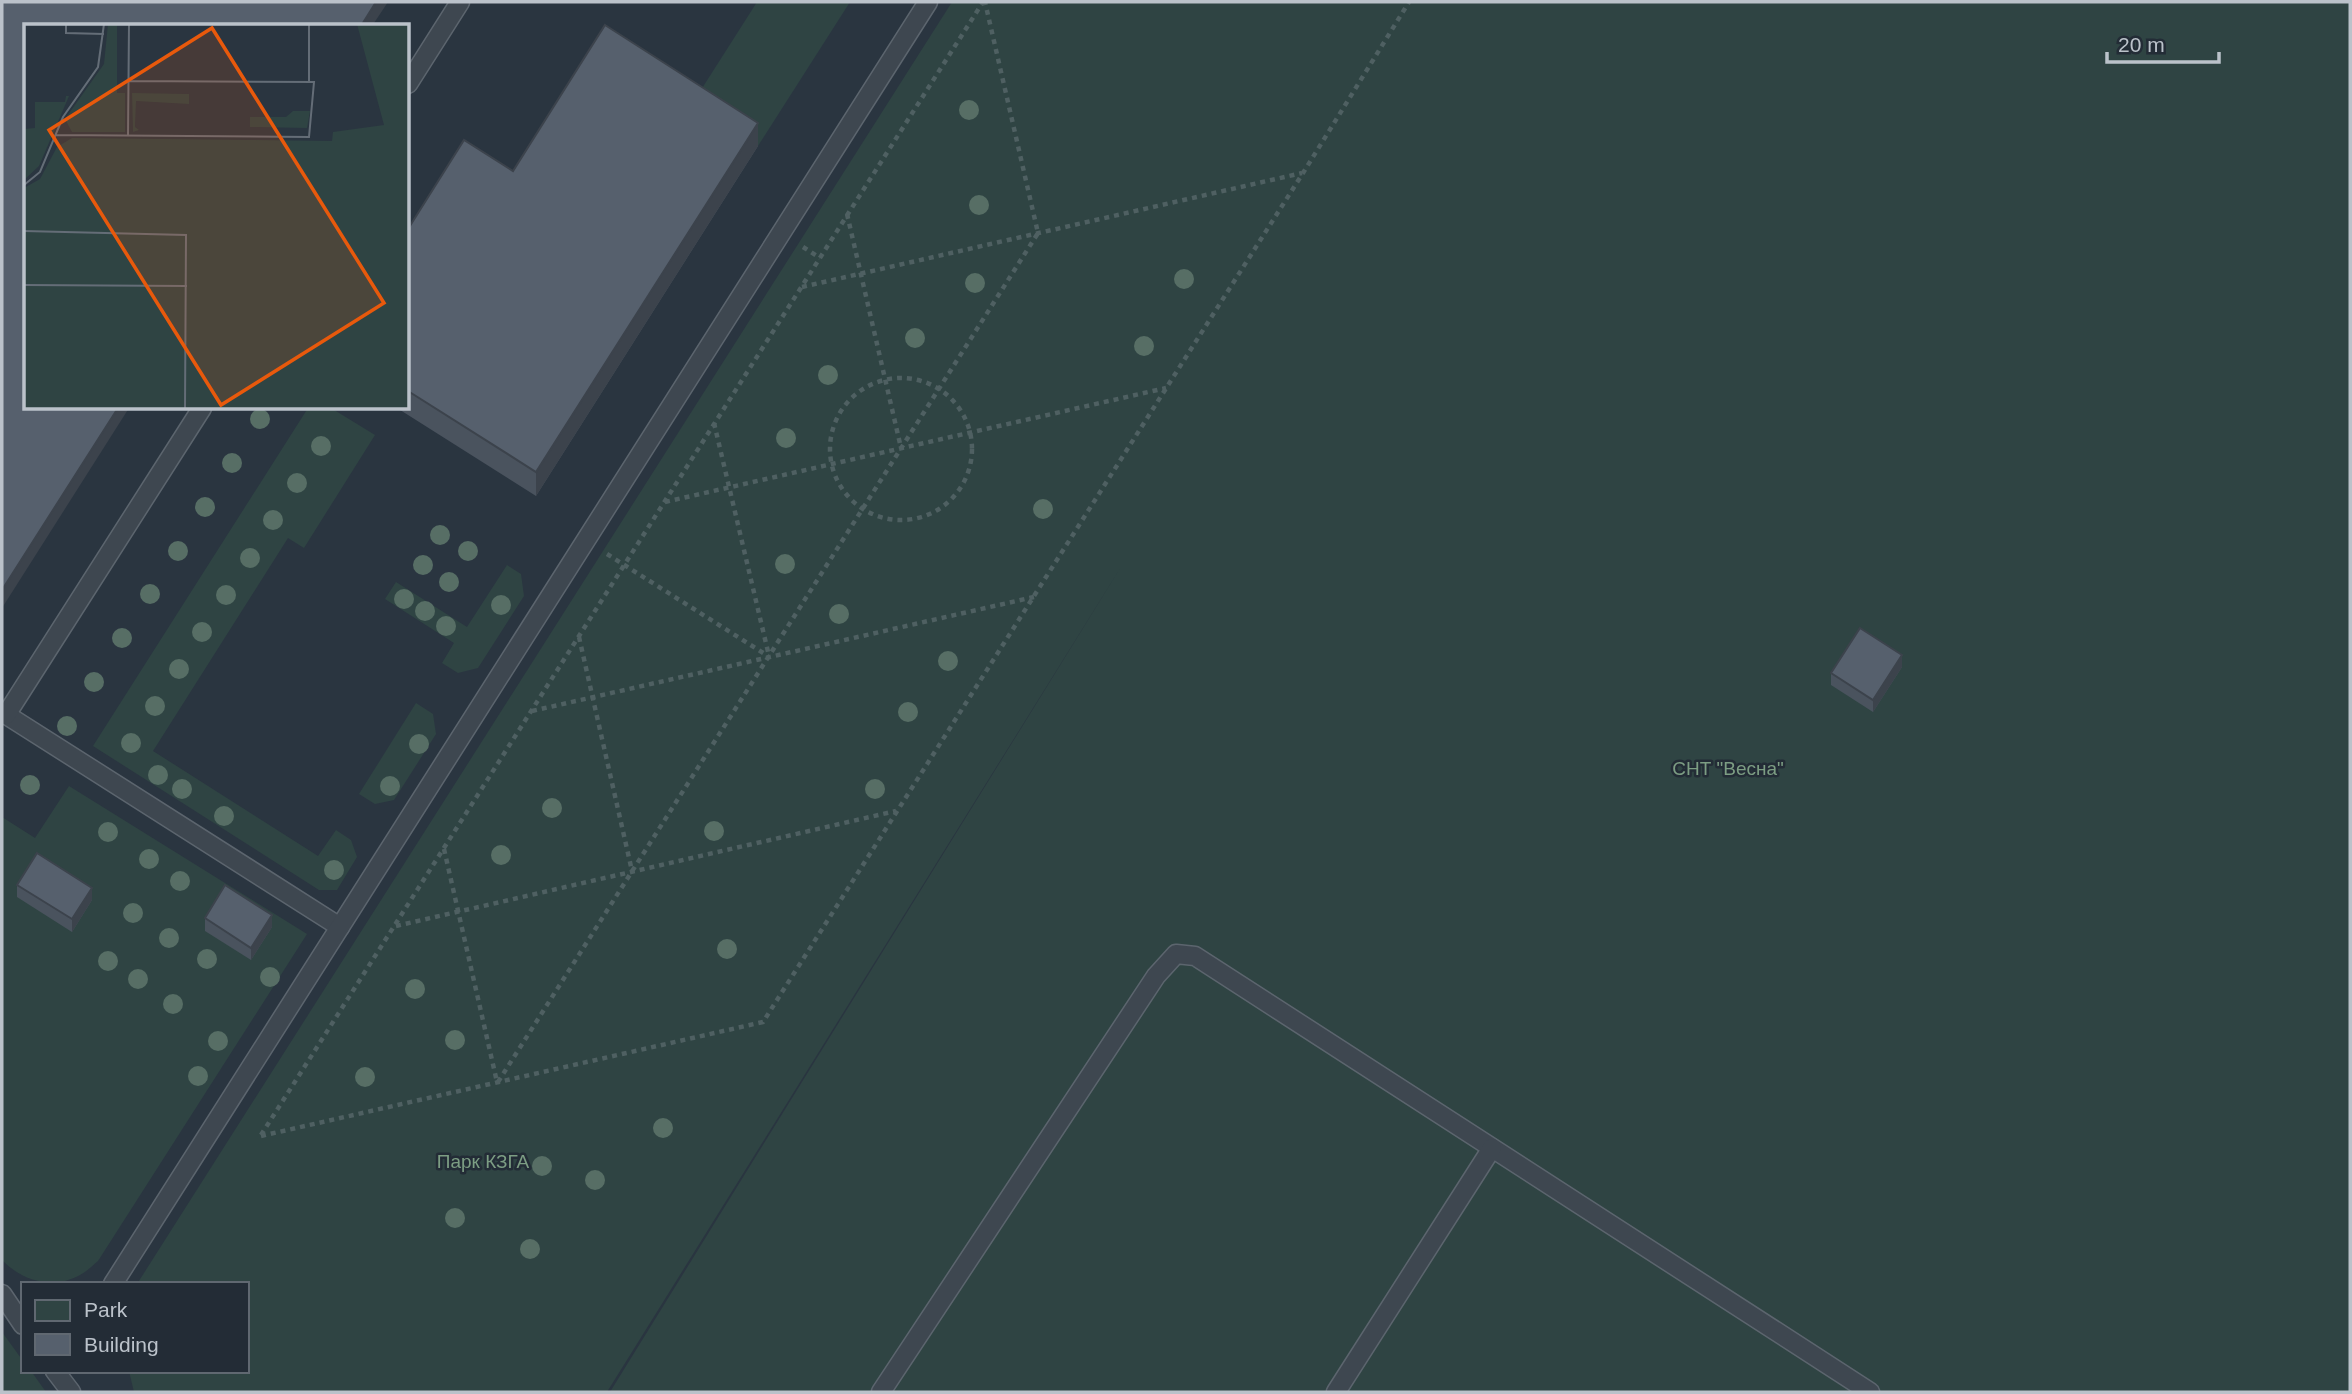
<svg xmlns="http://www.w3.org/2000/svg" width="2352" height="1394" viewBox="0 0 2352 1394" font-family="Helvetica,sans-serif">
<rect width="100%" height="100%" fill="#2a3540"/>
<!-- green -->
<g fill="#2f4443">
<path d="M 757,2 L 850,2 L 758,146 L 692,104 Z"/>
<path d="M 952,2 L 2350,2 L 2350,1392 L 610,1392 L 1124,562 L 607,1392 L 134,1392 L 129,1371 L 247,1371 L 247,1284 L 137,1284 Z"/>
<path d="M 308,408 L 331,408 L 375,435 L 304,548 L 288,538 L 153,751 L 318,856 L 336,830 L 351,840 L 357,857 L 337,890 L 319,890 L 93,746 Z"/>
<path d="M 507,565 L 521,574 L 524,596 L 478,668 L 458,673 L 442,663 L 454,643 L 385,599 L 396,582 L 467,627 Z"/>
<path d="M 416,703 L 433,714 L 436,734 L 394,800 L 375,804 L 359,794 Z"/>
<path d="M 69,786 L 307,934 L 98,1261 C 92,1266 86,1272 80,1275 C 53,1290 22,1281 2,1260 L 2,817 L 35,838 Z"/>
<path d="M 2,1332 L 23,1361 L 23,1371 L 31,1371 L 46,1392 L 2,1392 Z"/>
</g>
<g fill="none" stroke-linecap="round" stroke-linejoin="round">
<defs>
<g id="lane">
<path d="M 408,84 L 460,2"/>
<path d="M 2,712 L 340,927"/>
<path d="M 6,715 L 202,408"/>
<path d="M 113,1284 L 928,2"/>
<path d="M 2,1294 L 23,1325"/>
<path d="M 55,1371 L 71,1392"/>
<path d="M 881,1392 L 1156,976 L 1176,954 L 1195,956 L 1870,1392"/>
<path d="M 1336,1392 L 1492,1148"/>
</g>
</defs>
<!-- lane casing -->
<use href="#lane" stroke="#5c656e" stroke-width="21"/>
<!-- path -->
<g stroke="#4f6062" stroke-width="4.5" stroke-dasharray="5 5" stroke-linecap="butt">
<path d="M 847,214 L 901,448"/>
<path d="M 803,247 L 820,258"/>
<path d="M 802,287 L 1302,173"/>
<circle cx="901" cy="449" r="71"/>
<path d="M 714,423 L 769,656"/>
<path d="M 665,502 L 1166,388"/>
<path d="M 607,554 L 768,656"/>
<path d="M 579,637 L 632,871"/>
<path d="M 532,711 L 1034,597"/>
<path d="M 444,849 L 497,1082"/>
<path d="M 396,926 L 896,811"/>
<path d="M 498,1082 L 1038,233 L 985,2"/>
<path d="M 261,1135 L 983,2"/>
<path d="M 261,1136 L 763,1022 L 1303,173 L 1409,2"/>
</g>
<!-- lane -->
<use href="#lane" stroke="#3e4750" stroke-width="18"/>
</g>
<!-- trees -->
<g fill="#576e65">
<circle cx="969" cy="110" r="10"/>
<circle cx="979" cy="205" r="10"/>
<circle cx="1184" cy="279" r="10"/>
<circle cx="975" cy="283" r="10"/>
<circle cx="915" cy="338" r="10"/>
<circle cx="1144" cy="346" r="10"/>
<circle cx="828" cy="375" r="10"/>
<circle cx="260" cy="419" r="10"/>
<circle cx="786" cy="438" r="10"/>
<circle cx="321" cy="446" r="10"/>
<circle cx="232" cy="463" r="10"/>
<circle cx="297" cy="483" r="10"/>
<circle cx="205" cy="507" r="10"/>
<circle cx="1043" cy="509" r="10"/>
<circle cx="273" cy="520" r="10"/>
<circle cx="440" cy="535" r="10"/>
<circle cx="178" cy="551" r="10"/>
<circle cx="468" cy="551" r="10"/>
<circle cx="250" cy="558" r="10"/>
<circle cx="785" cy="564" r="10"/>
<circle cx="423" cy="565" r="10"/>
<circle cx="449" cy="582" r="10"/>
<circle cx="150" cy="594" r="10"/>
<circle cx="226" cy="595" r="10"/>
<circle cx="404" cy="599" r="10"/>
<circle cx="501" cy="605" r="10"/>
<circle cx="425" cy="611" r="10"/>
<circle cx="839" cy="614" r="10"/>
<circle cx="446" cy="626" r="10"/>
<circle cx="202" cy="632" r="10"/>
<circle cx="122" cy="638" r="10"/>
<circle cx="948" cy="661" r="10"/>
<circle cx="179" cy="669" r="10"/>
<circle cx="94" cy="682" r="10"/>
<circle cx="155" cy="706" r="10"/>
<circle cx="908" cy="712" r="10"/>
<circle cx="67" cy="726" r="10"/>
<circle cx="131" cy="743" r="10"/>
<circle cx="419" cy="744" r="10"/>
<circle cx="158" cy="775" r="10"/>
<circle cx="30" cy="785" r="10"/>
<circle cx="390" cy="786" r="10"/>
<circle cx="182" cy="789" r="10"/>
<circle cx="875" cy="789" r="10"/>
<circle cx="552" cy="808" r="10"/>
<circle cx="224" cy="816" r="10"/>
<circle cx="714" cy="831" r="10"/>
<circle cx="108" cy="832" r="10"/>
<circle cx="501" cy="855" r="10"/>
<circle cx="149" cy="859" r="10"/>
<circle cx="334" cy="870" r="10"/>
<circle cx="180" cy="881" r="10"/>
<circle cx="133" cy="913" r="10"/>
<circle cx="169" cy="938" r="10"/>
<circle cx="727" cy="949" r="10"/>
<circle cx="207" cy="959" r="10"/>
<circle cx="108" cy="961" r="10"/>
<circle cx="270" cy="977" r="10"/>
<circle cx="138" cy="979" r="10"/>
<circle cx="415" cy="989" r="10"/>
<circle cx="173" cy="1004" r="10"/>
<circle cx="455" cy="1040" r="10"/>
<circle cx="218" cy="1041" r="10"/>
<circle cx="198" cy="1076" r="10"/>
<circle cx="365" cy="1077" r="10"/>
<circle cx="663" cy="1128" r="10"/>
<circle cx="542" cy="1166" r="10"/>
<circle cx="595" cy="1180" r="10"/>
<circle cx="455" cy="1218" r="10"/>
<circle cx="530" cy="1249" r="10"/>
</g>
<!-- wall -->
<g fill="#4a535e">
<path d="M 758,146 L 536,496 L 397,408 L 408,408 L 408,229 L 513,171 Z"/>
<path d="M 1902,667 L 1873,712 L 1831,685 L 1831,673 Z"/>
<path d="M 17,885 L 92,900 L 72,932 L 17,897 Z"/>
<path d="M 205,918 L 272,927 L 251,960 L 205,931 Z"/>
</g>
<!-- shaded-wall -->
<g fill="#3c434c">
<path d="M 376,2 L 388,2 L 372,26 L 361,26 Z"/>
<path d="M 758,123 L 758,146 L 536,496 L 536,472 Z"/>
<path d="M 118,408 L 129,408 L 2,608 L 2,590 Z"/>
<path d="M 1902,655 L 1902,667 L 1873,712 L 1873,700 Z"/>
<path d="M 92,888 L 92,900 L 72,932 L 72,919 Z"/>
<path d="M 272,915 L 272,927 L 251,960 L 251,948 Z"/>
</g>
<!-- building -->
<g fill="#56606d" stroke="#3c434c" stroke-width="2">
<path d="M 2,2 L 376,2 L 361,26 L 26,26 L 26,408 L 118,408 L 2,590 Z"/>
<path d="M 605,25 L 758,123 L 536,472 L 408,391 L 408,229 L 464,140 L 513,171 Z"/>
<path d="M 1860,628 L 1902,655 L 1873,700 L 1831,673 Z"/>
<path d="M 37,853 L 92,888 L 72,919 L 17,885 Z"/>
<path d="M 225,885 L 272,915 L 251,948 L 205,918 Z"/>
</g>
<g text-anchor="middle" stroke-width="5" stroke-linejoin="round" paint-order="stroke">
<!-- park labels -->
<g font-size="19" fill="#7c9d83" stroke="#232c36">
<text x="1728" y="775">СНТ "Весна"</text>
<text x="483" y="1168">Парк КЗГА</text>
</g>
</g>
<!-- overview -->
<g transform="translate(24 24)">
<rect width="385" height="385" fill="#2a3540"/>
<path d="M 84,0 L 93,0 L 93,69 L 101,69 L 101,108 L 48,108 L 41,95 L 80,40 ZM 333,0 L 385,0 L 385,385 L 0,385 L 0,164 L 16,155 L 33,123 L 48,114 L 308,117 L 309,108 L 360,101 ZM 108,69 L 165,70 L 165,80 L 112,77 L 111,103 L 115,106 L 109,108 ZM 42,72 L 45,72 L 15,142 L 0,156 L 0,105 L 11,104 L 11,78 L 41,78 ZM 269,87 L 286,87 L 283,104 L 226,103 L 226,93 L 262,93 Z" fill="#2f4443"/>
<path fill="none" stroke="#646d77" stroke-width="2" d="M 42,0 L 42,9 L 80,10M 285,58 L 285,0M 32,111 L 285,113 L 290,58 L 105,57M 104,112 L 105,0M 0,161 L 16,148 L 39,93 L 74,43 L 80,0M 0,207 L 162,211 L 161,385M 0,261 L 163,262"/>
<path fill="#e8590c" fill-opacity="0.15" stroke="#e8590c" stroke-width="3.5" d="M 188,4 L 360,279 L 197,381 L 25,106 Z"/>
<rect width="385" height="385" fill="none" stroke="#bbc2ca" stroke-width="3.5"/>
</g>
<!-- border -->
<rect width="2352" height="1394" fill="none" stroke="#bbc2ca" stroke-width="7"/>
<!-- legend -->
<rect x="21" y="1282" width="228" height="91" fill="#232c36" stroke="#606871" stroke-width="2"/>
<rect x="35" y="1300" width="35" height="21" fill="#2f4443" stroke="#606871" stroke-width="2"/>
<text x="84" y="1317" font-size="21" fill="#bbc2ca">Park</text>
<rect x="35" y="1334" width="35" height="21" fill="#56606d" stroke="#606871" stroke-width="2"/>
<text x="84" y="1352" font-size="21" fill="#bbc2ca">Building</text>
<!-- scale -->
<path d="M2107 52v10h112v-10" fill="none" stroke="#bbc2ca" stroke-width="3.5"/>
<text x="2118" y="52" font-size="21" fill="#bbc2ca" stroke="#232c36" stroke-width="5" paint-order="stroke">20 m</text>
</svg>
